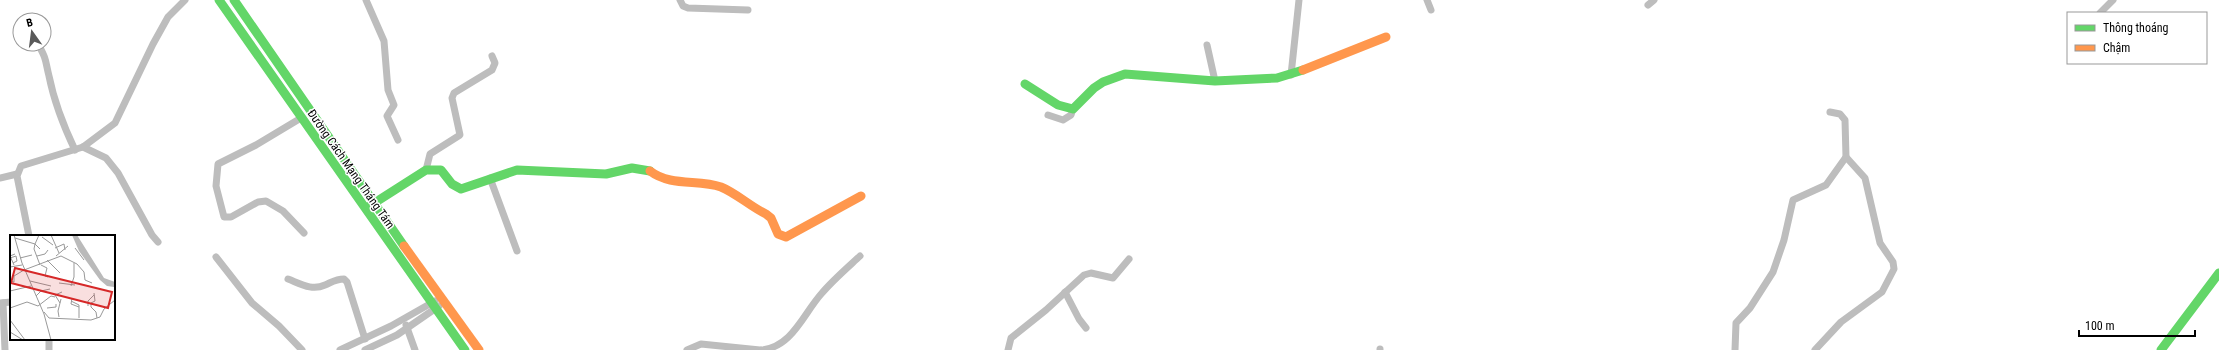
<svg xmlns="http://www.w3.org/2000/svg" width="2219" height="350" viewBox="0 0 2219 350" font-family="'Roboto Condensed',sans-serif">
<rect width="100%" height="100%" fill="#fff"/>
<g fill="none" stroke-linecap="round" stroke-linejoin="round">
<!-- street -->
<g stroke="#bdbdbd" stroke-width="7">
<path d="M 366,0 L 384,41 L 388,90 L 394,105 L 387,116 L 398,140"/>
<path d="M 680,0 L 683,6 L 688,8 L 748,10"/>
<path d="M 1427,0 L 1431,10"/>
<path d="M 1648,5 L 1654,0"/>
<path d="M 2100,13 L 2113,0"/>
<path d="M 38,44 C 47,60 45,60 49,76 C 54,101 64,127 75,150"/>
<path d="M 1207,45 L 1215,81"/>
<path d="M 1291,75 L 1299,0"/>
<path d="M 1048,115 L 1063,120 L 1071,115 L 1073,109"/>
<path d="M 301,118 L 256,145 L 218,164 L 216,186 L 224,217 L 231,217 L 258,202 L 266,201 L 283,211 L 304,233"/>
<path d="M 83,147 L 106,158 L 118,173 L 152,235 L 158,242"/>
<path d="M 426,170 L 430,154 L 460,135 L 452,98 L 454,93 L 492,70 L 495,63 L 492,56"/>
<path d="M 0,178 L 17,174"/>
<path d="M 490,178 L 517,251"/>
<path d="M 29,236 L 17,176 L 21,166 L 83,147 L 115,123 L 153,44 L 168,17 L 185,0"/>
<path d="M 216,257 L 252,303 L 279,326 L 302,350"/>
<path d="M 288,279 C 301,284 312,291 325,285 C 332,282 336,279 344,279 L 347,282 L 365,339"/>
<path d="M 1065,292 L 1079,319 L 1086,328"/>
<path d="M 0,303 L 11,302"/>
<path d="M 3,303 L 5,350"/>
<path d="M 406,325 L 415,350"/>
<path d="M 49,350 L 49,339"/>
<path d="M 340,350 L 391,326 L 435,301"/>
<path d="M 365,350 L 397,335 L 439,306"/>
<path d="M 687,350 L 701,344 L 760,350"/>
<path d="M 762,350 C 793,346 803,314 822,293 C 833,280 847,268 860,256"/>
<path d="M 1008,350 L 1011,338 L 1046,310 L 1084,275 L 1091,273 L 1113,278 L 1129,259"/>
<path d="M 1380,350 L 1380,349"/>
<path d="M 1735,350 L 1736,323 L 1750,308 L 1773,272 L 1784,240 L 1793,200 L 1826,185 L 1846,157 L 1845,120 L 1840,114 L 1830,112"/>
<path d="M 1815,350 L 1841,322 L 1882,292 L 1894,269 L 1893,262 L 1880,243 L 1865,178 L 1846,157"/>
</g>
<!-- fast -->
<g stroke="#63d668" stroke-width="9">
<path d="M 219,0 L 465,350"/>
<path d="M 234,0 L 404,246"/>
<path d="M 1025,84 L 1058,105 L 1073,109 L 1094,88 L 1103,82 L 1125,74 L 1215,81 L 1277,78 L 1303,70"/>
<path d="M 368,207 L 426,170 L 441,170 L 452,184 L 461,189 L 517,170 L 606,174 L 632,168 L 650,171"/>
<path d="M 2161,350 L 2219,273"/>
</g>
<!-- slow -->
<g stroke="#ff974d" stroke-width="9">
<path d="M 1303,70 L 1386,37"/>
<path d="M 650,171 C 671,187 698,179 721,187 C 736,193 751,207 766,214 L 771,218 L 778,234 L 786,237 L 861,196"/>
<path d="M 404,246 L 479,350"/>
</g>
</g>
<g text-anchor="middle" stroke-width="3" stroke-linejoin="round" paint-order="stroke">
<!-- street labels -->
<g font-size="12" fill="#000" stroke="#fff">
<text transform="translate(351 169) rotate(55)" y="4">Đường Cách Mạng Tháng Tám</text>
</g>
</g>
<!-- overview -->
<g transform="translate(10 235)">
<rect width="105" height="105" fill="#fff"/>
<path d="M 62,0 L 67,0 L 94,43 L 105,47 L 104,52 L 97,51 L 90,45 L 69,16 Z" fill="#bababa"/>
<path fill="none" stroke="#999" stroke-width="1" d="M 4,0 L 12,28 L 34,79 L 41,105M 41,0 L 49,18M 32,2 L 43,10M 5,3 L 25,9 L 29,0M 45,13 L 54,9 L 55,15M 65,13 L 74,25M 27,21 L 35,19 L 38,15M 46,21 L 58,11M 0,23 L 6,21 L 7,26 L 3,28M 10,23 L 22,20M 37,25 L 50,38M 4,30 L 0,21 L 5,19M 30,30 L 24,14 L 25,9 L 30,14M 31,30 L 37,33 L 35,41 L 38,42M 0,32 L 12,30M 0,46 L 4,47 L 4,41 L 14,35 L 51,21 L 67,29 L 74,37 L 75,45 L 82,48M 20,46 L 41,51M 49,48 L 65,50M 61,51 L 64,42 L 64,28M 0,56 L 21,51M 84,58 L 85,66 L 81,68 L 81,72 L 86,77 L 87,83M 26,61 L 31,56 L 40,54M 62,63 L 61,69 L 69,72M 61,66 L 69,70 L 69,83M 50,68 L 45,60 L 52,57M 78,71 L 78,66 L 84,60M 0,73 L 17,67 L 28,71 L 41,61 L 45,62M 37,73 L 46,72 L 46,69M 34,77 L 39,83 L 81,85 L 90,82 L 94,74 L 105,65M 49,82 L 48,76 L 51,64M 0,85 L 15,105M 0,97 L 13,105"/>
<path fill="#d62828" fill-opacity="0.15" stroke="#d62828" stroke-width="2" d="M 5,33 L 102,57 L 98,73 L 1,48 Z"/>
<rect width="105" height="105" fill="none" stroke="#000" stroke-width="2"/>
</g>
<!-- legend -->
<rect x="2067" y="12" width="140" height="52" fill="#ffffff" stroke="#999999"/>
<rect x="2075" y="25" width="20" height="6" fill="#63d668" stroke="#999999"/>
<text x="2103" y="32" font-size="12" fill="#000000">Thông thoáng</text>
<rect x="2075" y="45" width="20" height="6" fill="#ff974d" stroke="#999999"/>
<text x="2103" y="52" font-size="12" fill="#000000">Chậm</text>
<!-- north arrow -->
<g transform="translate(32 32) rotate(346)"><circle r="19" fill="#ffffff" stroke="#999999"/>
<path d="M0-3L7 15L0 10L-7 15Z" fill="#595959"/>
<text y="-6" font-size="11" font-weight="bold" text-anchor="middle" fill="#000000">B</text>
</g>
<!-- scale -->
<path d="M2079 330v6h116v-6" fill="none" stroke="#000000" stroke-width="2"/>
<text x="2085" y="330" font-size="12" fill="#000000" stroke="#ffffff" stroke-width="3" paint-order="stroke">100 m</text>
</svg>
